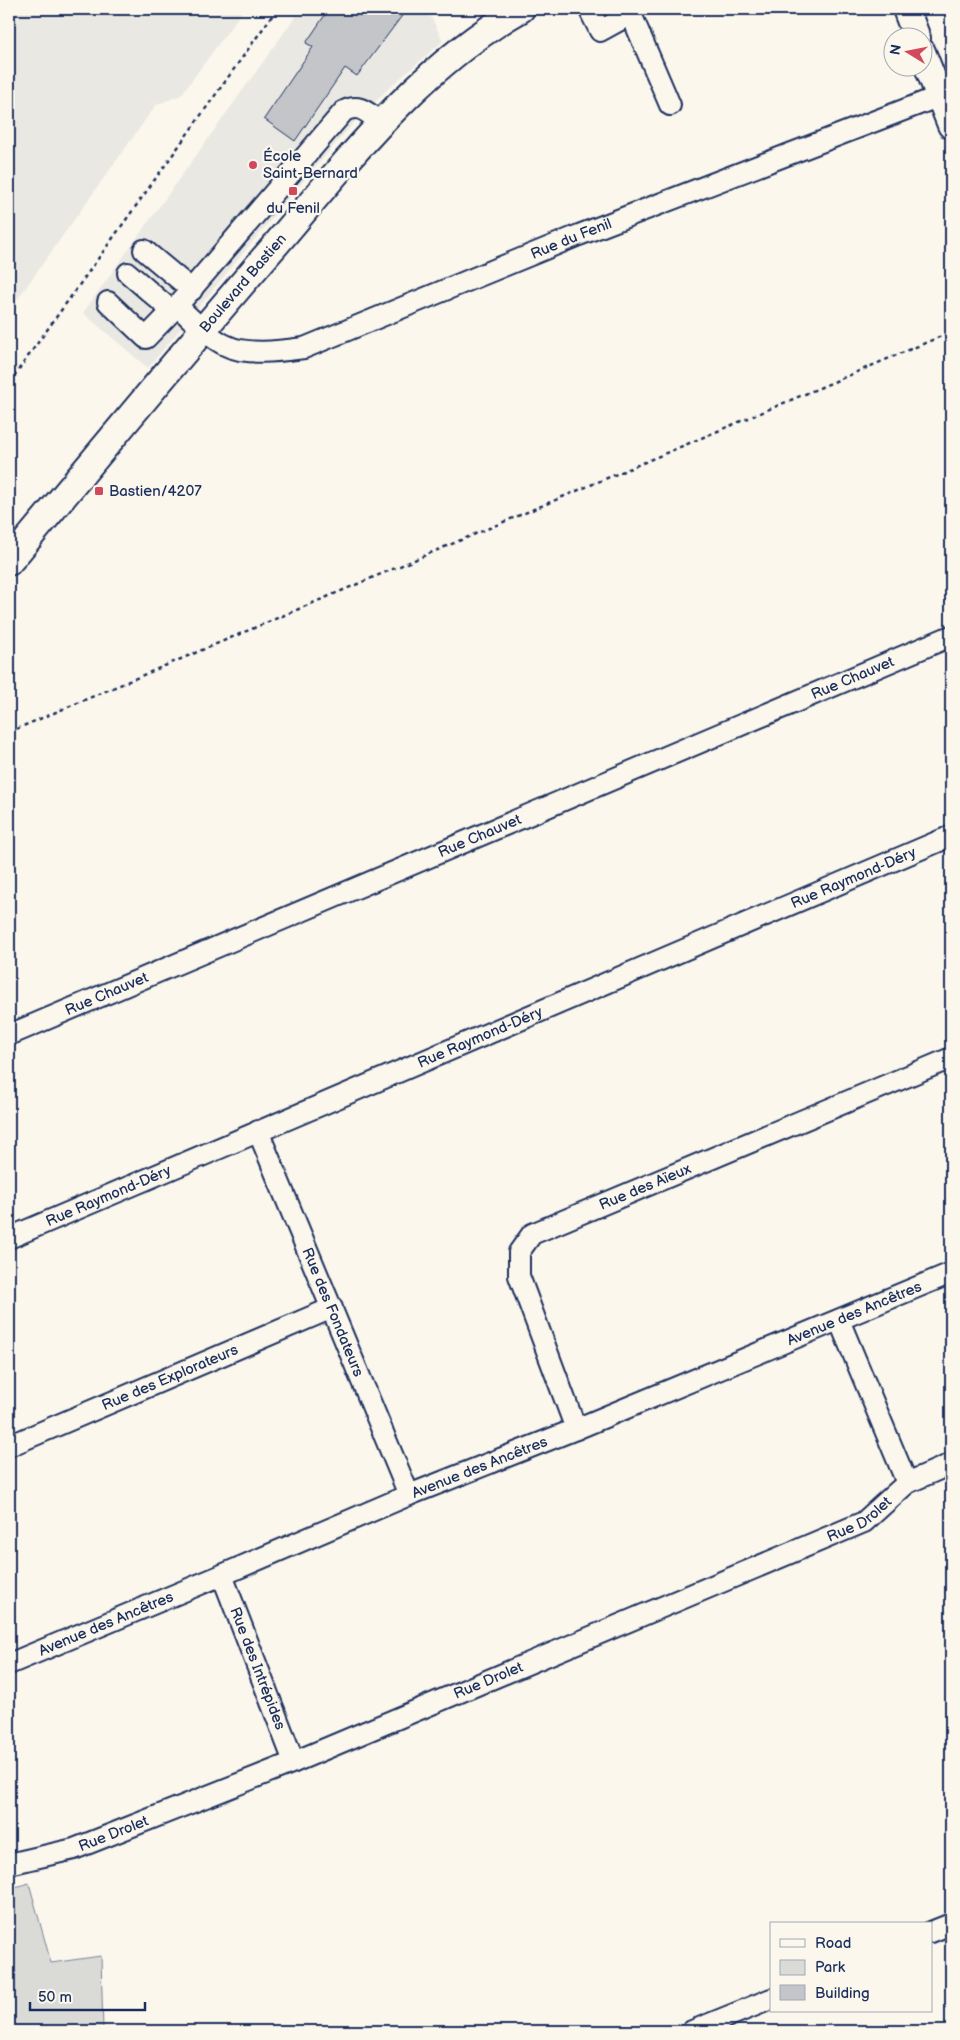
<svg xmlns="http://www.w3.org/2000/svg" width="960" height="2040" viewBox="0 0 960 2040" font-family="'Balsamiq Sans',sans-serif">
<rect width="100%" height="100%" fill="#fbf7ec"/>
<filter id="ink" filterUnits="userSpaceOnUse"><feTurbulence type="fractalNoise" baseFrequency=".02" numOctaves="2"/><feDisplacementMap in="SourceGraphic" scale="10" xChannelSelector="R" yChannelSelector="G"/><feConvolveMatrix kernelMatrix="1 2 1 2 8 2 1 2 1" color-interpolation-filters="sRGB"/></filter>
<g filter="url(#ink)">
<!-- built -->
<g fill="#eae8e2">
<path d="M 9,9 L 244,9 L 181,95 L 156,105 L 9,311 Z"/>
<path d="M 301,9 L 427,9 L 443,41 L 390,87 L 358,118 L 294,192 L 148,368 L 83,313 Z"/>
</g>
<!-- green -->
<path fill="#dadad7" stroke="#7a849a" d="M 29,1883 L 51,1963 L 101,1956 L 103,2031 L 9,2031 L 9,1889 Z"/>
<!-- building -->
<path fill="#c3c5c9" stroke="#1b2f5e" d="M 329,9 L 407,9 L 357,76 L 345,68 L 295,141 L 264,119 L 313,47 L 306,43 Z"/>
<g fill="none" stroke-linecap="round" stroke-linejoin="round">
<defs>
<g id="minor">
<path d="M 589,9 L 600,31 L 631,14 L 670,105"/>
<path id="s1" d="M 381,122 C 367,113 361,103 344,111 L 177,306 C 192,319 207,336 225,345 C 246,356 281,351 304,348 L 579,235 L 940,96"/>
<path d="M 144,250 L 192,290"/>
<path d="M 128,273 L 172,311"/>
<path d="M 108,302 L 146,338 L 177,306"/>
<path id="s2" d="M 9,1035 L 951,636"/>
<path id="s3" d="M 258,1131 L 409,1495"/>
<path id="s4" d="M 9,1238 L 951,836"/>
<path d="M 839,1320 L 907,1483"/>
<path id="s5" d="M 576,1429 L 519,1276 L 519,1252 L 532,1234 L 951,1058"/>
<path id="s6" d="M 9,1446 L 332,1308"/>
<path id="s7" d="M 222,1575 L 294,1762"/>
<path id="s8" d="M 9,1664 L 222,1575 L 409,1495 L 576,1429 L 951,1273"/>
<path id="s9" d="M 9,1864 L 74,1849 L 294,1762 L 864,1522 L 907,1483 L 951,1464"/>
<path d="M 931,1932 L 951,1924"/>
<path d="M 692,2031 L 771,1999"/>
</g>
<g id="major">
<path d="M 906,9 L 917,38"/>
<path d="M 922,52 L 951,125"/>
<path id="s10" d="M 9,562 C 98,455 187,347 278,242 C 350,157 422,65 521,9"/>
</g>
</defs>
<!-- minor casing -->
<use href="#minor" stroke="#1b2f5e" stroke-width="24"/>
<!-- major casing -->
<use href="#major" stroke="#1b2f5e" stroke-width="30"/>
<!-- path -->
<g stroke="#1b2f5e" stroke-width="2.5" stroke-dasharray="4 4" stroke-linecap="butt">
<path d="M 947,146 L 951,156"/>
<path d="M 9,383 L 277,9"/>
<path d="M 9,732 L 951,332"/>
<path d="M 9,1891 L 14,1881"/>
</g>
<!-- minor -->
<use href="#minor" stroke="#fbf7ec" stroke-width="20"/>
<!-- major -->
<use href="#major" stroke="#fbf7ec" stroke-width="26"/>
</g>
</g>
<!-- markers -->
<g fill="#d1495b" stroke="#fbf7ec" stroke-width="2">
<circle cx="253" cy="165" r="5"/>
<rect x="288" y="186" width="10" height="10" rx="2.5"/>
<rect x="94" y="486" width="10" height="10" rx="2.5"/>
</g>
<g text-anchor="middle" stroke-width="4.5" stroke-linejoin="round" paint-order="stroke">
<!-- poi labels -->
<g font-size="15" fill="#1b2f5e" stroke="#fbf7ec" text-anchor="start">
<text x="263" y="161">École<tspan x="263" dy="17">Saint-Bernard</tspan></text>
<text x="293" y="213" text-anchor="middle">du Fenil</text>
<text x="109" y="496">Bastien/4207</text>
</g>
<!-- street labels -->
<g font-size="15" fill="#1b2f5e" stroke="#fbf7ec">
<text dy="5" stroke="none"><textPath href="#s1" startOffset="729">Rue du Fenil</textPath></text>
<text dy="5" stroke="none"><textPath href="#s10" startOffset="364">Boulevard Bastien</textPath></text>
<text dy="5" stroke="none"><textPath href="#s2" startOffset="916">Rue Chauvet</textPath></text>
<text dy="5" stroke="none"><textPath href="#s2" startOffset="511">Rue Chauvet</textPath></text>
<text dy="5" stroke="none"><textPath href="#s4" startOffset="918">Rue Raymond-Déry</textPath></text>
<text dy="5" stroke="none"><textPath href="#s2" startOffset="106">Rue Chauvet</textPath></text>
<text dy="5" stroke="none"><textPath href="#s4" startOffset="512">Rue Raymond-Déry</textPath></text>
<text dy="5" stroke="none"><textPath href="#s5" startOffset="332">Rue des Aïeux</textPath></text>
<text dy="5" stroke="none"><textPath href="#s4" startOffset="108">Rue Raymond-Déry</textPath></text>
<text dy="5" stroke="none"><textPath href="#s3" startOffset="196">Rue des Fondateurs</textPath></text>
<text dy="5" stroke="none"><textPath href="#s8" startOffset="915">Avenue des Ancêtres</textPath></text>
<text dy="5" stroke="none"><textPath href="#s6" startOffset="175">Rue des Explorateurs</textPath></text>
<text dy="5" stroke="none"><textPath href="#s8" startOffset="510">Avenue des Ancêtres</textPath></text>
<text dy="5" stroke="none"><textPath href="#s9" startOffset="919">Rue Drolet</textPath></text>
<text dy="5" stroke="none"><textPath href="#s8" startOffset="105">Avenue des Ancêtres</textPath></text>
<text dy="5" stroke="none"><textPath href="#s7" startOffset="100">Rue des Intrépides</textPath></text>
<text dy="5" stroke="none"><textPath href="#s9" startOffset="514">Rue Drolet</textPath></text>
<text dy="5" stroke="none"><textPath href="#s9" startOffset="109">Rue Drolet</textPath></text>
</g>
</g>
<!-- margin -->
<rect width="960" height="2040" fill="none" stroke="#fbf7ec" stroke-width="30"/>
<rect x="15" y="15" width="930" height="2010" fill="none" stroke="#1b2f5e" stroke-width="2" filter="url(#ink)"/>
<!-- legend -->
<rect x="770" y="1922" width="162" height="90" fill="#fbf7ec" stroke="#a1a7b3"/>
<rect x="780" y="1939" width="25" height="8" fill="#fbf7ec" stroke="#a1a7b3"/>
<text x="815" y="1948" font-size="15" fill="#1b2f5e">Road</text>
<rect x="780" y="1960" width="25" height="15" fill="#dadad7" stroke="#a1a7b3"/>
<text x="815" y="1972" font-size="15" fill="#1b2f5e">Park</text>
<rect x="780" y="1985" width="25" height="15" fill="#c3c5c9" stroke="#a1a7b3"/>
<text x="815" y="1998" font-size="15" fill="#1b2f5e">Building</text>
<!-- north arrow -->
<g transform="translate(908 52) rotate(280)"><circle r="24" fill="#fbf7ec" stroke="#a1a7b3"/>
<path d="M0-4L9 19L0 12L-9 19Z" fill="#d1495b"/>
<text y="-8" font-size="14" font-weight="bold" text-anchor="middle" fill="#1b2f5e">N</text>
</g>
<!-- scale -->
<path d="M30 2002v8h115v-8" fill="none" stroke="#1b2f5e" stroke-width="2.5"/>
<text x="38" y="2002" font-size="15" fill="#1b2f5e" stroke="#fbf7ec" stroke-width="4" paint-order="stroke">50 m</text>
</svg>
